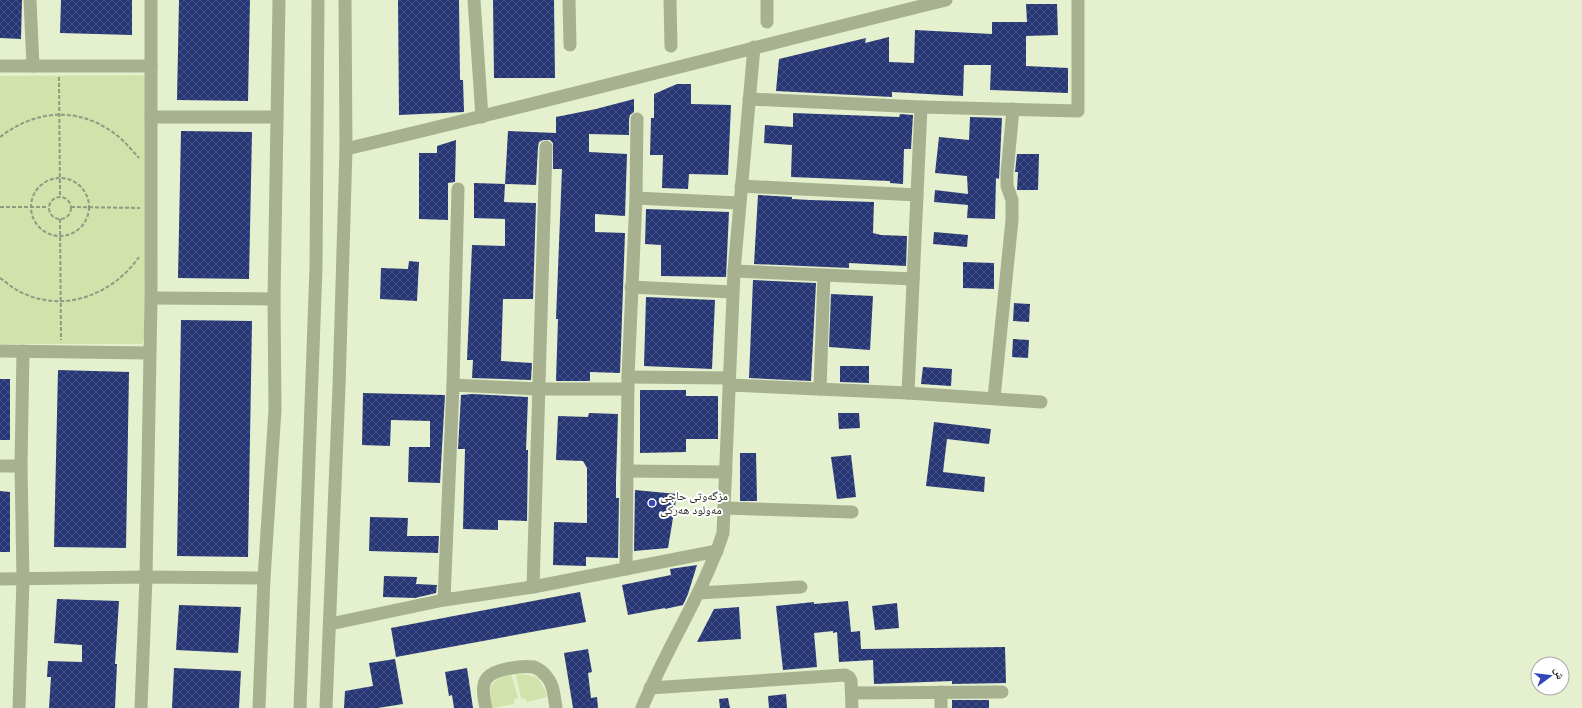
<svg xmlns="http://www.w3.org/2000/svg" width="1582" height="708" viewBox="0 0 1582 708" font-family="'Source Serif 4','Noto Naskh Arabic',serif">
<defs>
<pattern id="building-cross-hatch" width="8" height="8" patternUnits="userSpaceOnUse"><rect width="8" height="8" fill="#273775"/><path d="M0 0l8 8M0 8l8-8" fill="none" stroke="#455283"/></pattern>
</defs>
<rect width="100%" height="100%" fill="#e5f0ce"/>
<!-- green -->
<g fill="#d1e2ab">
<path d="M 143,75 L 145,78 L 144,338 L 142,344 L 0,344 L 0,76 Z"/>
<path d="M 511,674 L 518,698 L 514,700 L 514,704 L 493,708 C 487,686 490,680 511,674 Z"/>
<path d="M 516,674 L 528,675 L 538,678 L 545,690 L 547,697 L 527,702 L 526,699 L 521,698 Z"/>
</g>
<!-- building -->
<g fill="url(#building-cross-hatch)">
<path d="M 0,0 L 22,0 L 21,39 L 0,38 Z"/>
<path d="M 61,0 L 132,0 L 132,35 L 60,33 Z"/>
<path d="M 179,0 L 250,0 L 248,101 L 177,100 Z"/>
<path d="M 398,0 L 459,0 L 460,80 L 463,80 L 464,112 L 399,115 Z"/>
<path d="M 493,0 L 554,0 L 555,78 L 494,78 Z"/>
<path d="M 1026,4 L 1057,4 L 1058,35 L 1026,36 L 1026,66 L 1068,68 L 1068,93 L 990,90 L 991,65 L 964,65 L 963,96 L 892,92 L 892,97 L 776,91 L 779,59 L 866,38 L 865,43 L 889,37 L 889,62 L 914,63 L 915,30 L 992,34 L 992,22 L 1027,22 Z"/>
<path d="M 677,84 L 691,84 L 691,104 L 731,105 L 728,175 L 689,174 L 688,189 L 662,188 L 663,155 L 650,155 L 651,118 L 654,118 L 654,94 Z"/>
<path d="M 634,99 L 634,112 L 630,115 L 629,119 L 629,135 L 589,134 L 589,152 L 627,154 L 625,216 L 595,214 L 595,232 L 625,233 L 620,373 L 590,372 L 590,381 L 556,381 L 558,319 L 556,319 L 562,169 L 553,169 L 553,143 L 550,140 L 543,140 L 539,142 L 538,147 L 536,185 L 505,184 L 508,131 L 556,133 L 556,117 L 596,109 Z"/>
<path d="M 793,113 L 899,117 L 900,114 L 913,115 L 911,149 L 904,149 L 903,184 L 890,183 L 890,181 L 791,177 L 792,145 L 764,143 L 765,125 L 793,127 Z"/>
<path d="M 970,117 L 1002,118 L 999,179 L 996,178 L 995,219 L 967,218 L 968,205 L 934,202 L 935,190 L 968,194 L 967,176 L 935,173 L 939,137 L 969,140 Z"/>
<path d="M 181,131 L 252,132 L 249,279 L 178,278 Z"/>
<path d="M 456,140 L 455,182 L 448,183 L 448,220 L 419,219 L 419,153 L 437,153 L 437,146 Z"/>
<path d="M 1017,154 L 1039,154 L 1038,190 L 1017,190 L 1018,172 L 1015,172 Z"/>
<path d="M 474,183 L 505,184 L 504,202 L 536,203 L 533,299 L 503,299 L 501,361 L 532,363 L 531,380 L 472,378 L 473,360 L 467,360 L 472,245 L 505,246 L 505,219 L 474,218 Z"/>
<path d="M 758,195 L 792,197 L 792,199 L 810,200 L 874,202 L 873,233 L 881,235 L 907,236 L 906,266 L 849,263 L 849,268 L 754,264 Z"/>
<path d="M 646,209 L 729,212 L 726,277 L 661,276 L 661,245 L 645,244 Z"/>
<path d="M 934,232 L 968,235 L 967,247 L 933,244 Z"/>
<path d="M 409,261 L 419,262 L 417,301 L 380,299 L 381,268 L 408,269 Z"/>
<path d="M 963,262 L 994,263 L 994,289 L 963,288 Z"/>
<path d="M 753,280 L 816,283 L 811,381 L 749,378 Z"/>
<path d="M 831,294 L 873,296 L 870,350 L 829,347 Z"/>
<path d="M 646,297 L 715,300 L 712,369 L 644,366 Z"/>
<path d="M 1014,303 L 1030,304 L 1029,322 L 1013,321 Z"/>
<path d="M 181,320 L 252,321 L 248,557 L 177,556 Z"/>
<path d="M 1013,339 L 1029,340 L 1028,358 L 1012,357 Z"/>
<path d="M 840,366 L 869,366 L 869,383 L 840,382 Z"/>
<path d="M 923,367 L 952,369 L 951,386 L 921,384 Z"/>
<path d="M 58,370 L 129,372 L 126,548 L 54,547 Z"/>
<rect x="0" y="379" width="10" height="61"/>
<path d="M 640,390 L 686,390 L 686,396 L 718,396 L 718,439 L 686,439 L 686,452 L 640,453 Z"/>
<path d="M 363,393 L 445,395 L 440,483 L 408,482 L 409,447 L 430,447 L 430,421 L 391,420 L 390,446 L 362,445 Z"/>
<path d="M 472,394 L 528,397 L 526,450 L 528,450 L 527,521 L 498,520 L 498,530 L 463,529 L 465,449 L 458,449 L 461,395 Z"/>
<path d="M 589,413 L 618,414 L 616,480 L 616,498 L 619,498 L 618,558 L 586,557 L 586,566 L 553,565 L 554,522 L 587,523 L 587,468 L 583,461 L 556,460 L 558,416 L 588,417 Z"/>
<path d="M 838,413 L 859,413 L 860,428 L 839,429 Z"/>
<path d="M 934,422 L 991,429 L 989,444 L 947,439 L 943,472 L 985,477 L 984,492 L 926,486 Z"/>
<path d="M 740,453 L 756,453 L 757,501 L 740,501 Z"/>
<path d="M 851,455 L 856,497 L 837,499 L 831,457 Z"/>
<path d="M 635,490 L 677,494 L 668,548 L 634,551 Z"/>
<path d="M 0,491 L 10,492 L 10,552 L 0,552 Z"/>
<path d="M 370,517 L 408,518 L 407,536 L 439,536 L 438,553 L 369,551 Z"/>
<path d="M 697,565 L 688,594 L 683,605 L 665,609 L 665,608 L 628,615 L 622,585 L 671,575 L 670,569 Z"/>
<path d="M 384,576 L 417,577 L 416,584 L 437,585 L 436,593 L 415,598 L 383,597 Z"/>
<path d="M 580,592 L 586,622 L 396,657 L 391,628 Z"/>
<path d="M 57,599 L 119,601 L 115,664 L 117,664 L 115,708 L 49,708 L 51,677 L 47,677 L 48,661 L 82,662 L 82,645 L 54,643 Z"/>
<path d="M 848,601 L 851,632 L 860,631 L 861,649 L 1005,647 L 1006,683 L 952,684 L 952,681 L 874,684 L 873,660 L 839,662 L 837,632 L 833,633 L 833,631 L 814,633 L 817,667 L 783,670 L 776,606 L 814,602 L 814,604 Z"/>
<path d="M 897,603 L 899,628 L 875,630 L 872,606 Z"/>
<path d="M 179,605 L 241,607 L 238,653 L 176,650 Z"/>
<path d="M 739,607 L 741,639 L 697,642 L 714,609 Z"/>
<path d="M 588,649 L 592,672 L 588,673 L 591,698 L 597,697 L 598,708 L 573,708 L 564,653 Z"/>
<path d="M 395,659 L 403,704 L 378,708 L 344,708 L 345,691 L 373,686 L 369,663 Z"/>
<path d="M 174,668 L 241,671 L 239,708 L 172,708 Z"/>
<path d="M 467,668 L 473,708 L 454,708 L 452,695 L 449,696 L 445,672 Z"/>
<path d="M 786,694 L 787,708 L 769,708 L 768,696 Z"/>
<path d="M 728,698 L 730,708 L 720,708 L 719,699 Z"/>
<rect x="952" y="700" width="37" height="8"/>
</g>
<g fill="none" stroke-linecap="round" stroke-linejoin="round">
<!-- path -->
<g stroke="#919980" stroke-width="2" stroke-dasharray="4 2" stroke-linecap="butt">
<path d="M 59,77 L 60,196"/>
<path d="M 0,137 C 34,111 74,106 111,131 C 122,138 130,148 139,158"/>
<circle cx="60" cy="207" r="29"/>
<circle cx="60" cy="208" r="11"/>
<path d="M 0,207 L 48,207"/>
<path d="M 71,207 L 140,208"/>
<path d="M 60,219 L 61,340"/>
<path d="M 0,278 C 5,281 10,286 15,289 C 59,315 111,297 139,257"/>
</g>
<!-- minor -->
<g stroke="#a7b190" stroke-width="13">
<path d="M 30,0 L 33,66"/>
<path d="M 474,0 L 482,117"/>
<path d="M 569,0 L 570,45"/>
<path d="M 670,0 L 671,46"/>
<path d="M 767,22 L 767,0"/>
<path d="M 0,66 L 151,66"/>
<path d="M 749,99 L 921,107 L 1078,111 L 1078,0"/>
<path d="M 151,117 L 277,117"/>
<path d="M 346,149 C 547,102 746,49 946,0"/>
<path d="M 741,186 L 917,195"/>
<path d="M 636,198 L 739,203"/>
<path d="M 734,271 L 913,279"/>
<path d="M 631,287 L 732,292"/>
<path d="M 151,298 L 274,299"/>
<path d="M 0,351 L 149,353"/>
<path d="M 628,377 L 729,378"/>
<path d="M 453,385 L 538,389 L 628,389"/>
<path d="M 729,385 L 908,393 L 1041,402"/>
<path d="M 820,389 L 824,275"/>
<path d="M 908,393 L 921,107"/>
<path d="M 994,398 L 1012,220 L 1012,200 L 1007,186 L 1007,173 L 1013,109"/>
<path d="M 0,466 L 21,466"/>
<path d="M 627,471 L 726,472"/>
<path d="M 724,508 L 852,512"/>
<path d="M 626,569 L 628,377 L 636,198 L 637,119"/>
<path d="M 0,579 L 146,577 L 264,578"/>
<path d="M 533,587 L 546,147"/>
<path d="M 698,593 L 801,587"/>
<path d="M 444,600 L 453,385 L 458,189"/>
<path d="M 330,624 L 444,600 L 533,587 L 717,551"/>
<path d="M 650,688 L 845,675 L 849,677 L 851,681 L 852,708"/>
<path d="M 941,692 L 941,708"/>
<path d="M 852,693 L 1002,692"/>
<path d="M 19,708 L 23,579 L 21,466 L 23,351"/>
<path d="M 141,708 L 146,577 L 151,298 L 151,0"/>
<path d="M 259,708 L 264,578 L 275,410 L 274,299 L 279,0"/>
<path d="M 300,708 L 316,267 L 318,0"/>
<path d="M 326,708 L 339,387 L 346,149 L 345,0"/>
<path d="M 486,708 C 484,700 481,685 487,678 C 494,669 523,665 534,667 C 539,669 543,672 546,676 C 554,684 554,697 556,708"/>
<path d="M 642,708 C 666,648 703,594 723,533 L 734,271 L 754,47"/>
</g>
</g>
<!-- markers -->
<circle fill="#3248b9" stroke="#fff" stroke-width="1.5" cx="652" cy="503" r="4"/>
<g text-anchor="middle" stroke-width="4" stroke-linejoin="round" paint-order="stroke">
<!-- poi labels -->
<g font-size="12" fill="#282c1f" stroke="#fff" text-anchor="start">
<text x="660" y="500">مزگەوتی حاجی<tspan x="660" dy="14">مەولود هەرکی</tspan></text>
</g>
</g>
<!-- north arrow -->
<g transform="translate(1550 676) rotate(75)"><circle r="19" fill="#ffffff" stroke="#a9aba5"/>
<path d="M0-3L7 15L0 10L-7 15Z" fill="#3248b9"/>
<text y="-6" font-size="11" font-weight="bold" text-anchor="middle" fill="#282c1f">ش</text>
</g>
</svg>
